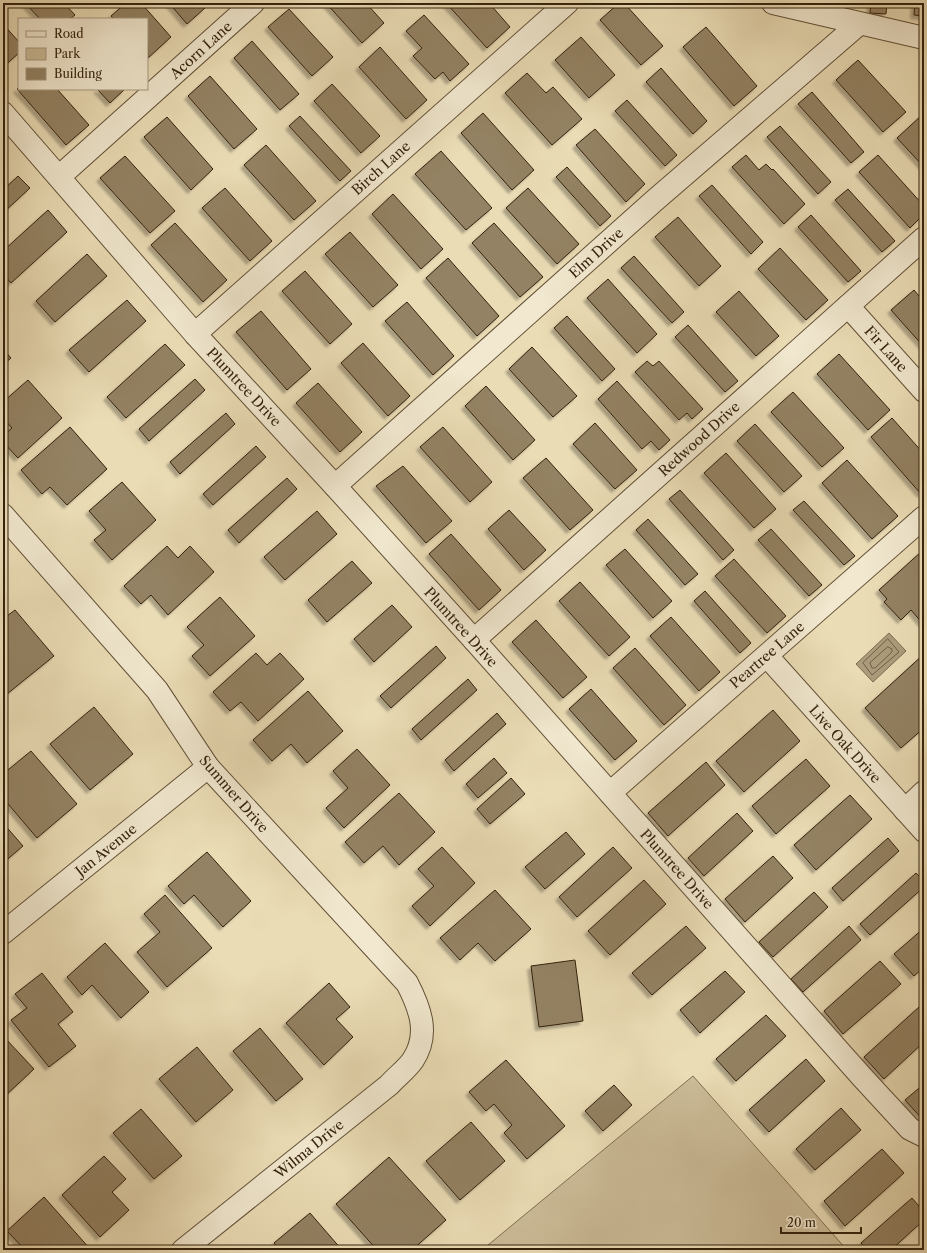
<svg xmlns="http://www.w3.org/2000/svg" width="927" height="1253" viewBox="0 0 927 1253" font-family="'Libre Caslon Text',serif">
<defs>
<filter id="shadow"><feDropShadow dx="-3.5" dy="3.5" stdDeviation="1" flood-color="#0004"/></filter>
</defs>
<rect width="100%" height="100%" fill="#eadcb5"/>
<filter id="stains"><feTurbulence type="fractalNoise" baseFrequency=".005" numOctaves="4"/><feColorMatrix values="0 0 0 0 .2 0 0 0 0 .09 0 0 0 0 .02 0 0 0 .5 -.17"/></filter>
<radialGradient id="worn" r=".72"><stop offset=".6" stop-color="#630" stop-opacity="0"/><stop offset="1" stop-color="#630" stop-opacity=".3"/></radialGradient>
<!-- green -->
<path fill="#cbbc98" stroke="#806e52" d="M 693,1076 L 847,1250 L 482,1250 Z"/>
<!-- water -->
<path fill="#ac9c7c" stroke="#7c6b50" d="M 889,633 L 906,651 L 873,682 L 856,664 Z"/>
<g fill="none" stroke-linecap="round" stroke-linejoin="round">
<!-- shore -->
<g stroke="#705e44" stroke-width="1">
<path d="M 888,639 L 899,652 L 872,675 L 863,663 Z"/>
<path d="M 888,647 L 892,649 L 892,652 L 875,668 L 872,668 L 870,663 Z"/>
</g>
</g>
<!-- building -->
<g fill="#938264" stroke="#34210d" filter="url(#shadow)">
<path d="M 25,3 L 64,3 L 75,15 L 70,19 L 40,19 Z"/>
<path d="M 126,3 L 141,3 L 171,37 L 148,58 L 147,19 L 114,19 L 111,16 Z"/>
<path d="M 169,3 L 201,3 L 205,8 L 187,24 Z"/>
<path d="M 326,3 L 366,3 L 384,23 L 362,43 Z"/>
<path d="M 446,3 L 489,3 L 510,27 L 487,48 Z"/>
<path d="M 619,3 L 624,3 L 663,46 L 641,65 L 600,20 Z"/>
<path d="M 871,3 L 887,3 L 886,14 L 870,13 Z"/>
<path d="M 915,3 L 924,3 L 924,16 L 914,15 Z"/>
<path d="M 289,9 L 333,57 L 312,76 L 268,27 Z"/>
<path d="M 424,15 L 469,64 L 450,81 L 443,72 L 435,79 L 413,56 L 422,48 L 406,31 Z"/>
<path d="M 3,24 L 19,42 L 19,53 L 3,67 Z"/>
<path d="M 706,27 L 757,86 L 734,106 L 683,47 Z"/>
<path d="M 581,37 L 615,75 L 589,98 L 555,60 Z"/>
<path d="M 252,41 L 299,94 L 280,110 L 234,58 Z"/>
<path d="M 380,47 L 427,100 L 406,119 L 359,67 Z"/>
<path d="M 858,60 L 906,112 L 883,132 L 836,80 Z"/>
<path d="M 661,68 L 707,121 L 693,134 L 646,82 Z"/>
<path d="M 527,73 L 546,93 L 553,87 L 582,119 L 552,145 L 505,93 Z"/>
<path d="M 210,76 L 257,129 L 234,149 L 188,96 Z"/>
<path d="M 332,84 L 380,136 L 361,153 L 314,101 Z"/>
<path d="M 19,87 L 19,89 L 57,89 L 89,125 L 66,145 L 17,89 Z"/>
<path d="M 97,89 L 125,89 L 110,103 Z"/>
<path d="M 812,92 L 864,152 L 851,163 L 798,104 Z"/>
<path d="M 627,100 L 677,155 L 665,166 L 615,111 Z"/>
<path d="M 483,113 L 534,170 L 512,190 L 461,133 Z"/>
<path d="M 922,115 L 924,117 L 924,167 L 897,138 Z"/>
<path d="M 300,116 L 351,171 L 340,181 L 289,126 Z"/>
<path d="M 167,117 L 213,169 L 191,190 L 144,137 Z"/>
<path d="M 780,126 L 831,182 L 818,194 L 767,137 Z"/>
<path d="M 595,129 L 645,184 L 626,202 L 576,145 Z"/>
<path d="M 266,145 L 316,201 L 294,220 L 244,165 Z"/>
<path d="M 441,151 L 492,208 L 466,230 L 415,174 Z"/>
<path d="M 746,155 L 759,170 L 766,164 L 772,170 L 773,169 L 805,204 L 784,224 L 732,167 Z"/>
<path d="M 878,155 L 924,206 L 924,214 L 910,228 L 859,172 Z"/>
<path d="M 125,156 L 175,211 L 150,233 L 100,178 Z"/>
<path d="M 567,167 L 611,216 L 600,226 L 556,177 Z"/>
<path d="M 18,176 L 30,188 L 3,213 L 3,190 Z"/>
<path d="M 712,185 L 763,242 L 751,254 L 699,196 Z"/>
<path d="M 225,188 L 272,241 L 250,261 L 202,208 Z"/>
<path d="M 528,188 L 579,244 L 557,264 L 506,208 Z"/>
<path d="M 848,189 L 895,241 L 882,252 L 835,200 Z"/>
<path d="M 393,194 L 443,249 L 421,269 L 372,214 Z"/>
<path d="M 48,210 L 67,232 L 11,283 L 3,274 L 3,251 Z"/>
<path d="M 811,215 L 861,271 L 848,282 L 798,227 Z"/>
<path d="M 678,217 L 721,266 L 699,286 L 655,237 Z"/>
<path d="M 175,223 L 227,280 L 203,302 L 151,245 Z"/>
<path d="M 494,223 L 543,277 L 520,297 L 472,243 Z"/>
<path d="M 350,232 L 398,285 L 373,307 L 325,254 Z"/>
<path d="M 780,248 L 828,300 L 806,320 L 758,269 Z"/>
<path d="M 87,254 L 107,276 L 55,322 L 36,301 Z"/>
<path d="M 634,256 L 684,312 L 672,323 L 621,268 Z"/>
<path d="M 448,258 L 499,316 L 477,336 L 426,278 Z"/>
<path d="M 305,271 L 352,324 L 330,344 L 282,291 Z"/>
<path d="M 608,279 L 657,334 L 637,353 L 587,298 Z"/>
<path d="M 914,290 L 924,302 L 924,347 L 891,310 Z"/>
<path d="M 739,291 L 779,336 L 756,356 L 716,312 Z"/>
<path d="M 127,300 L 146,321 L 89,372 L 69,350 Z"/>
<path d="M 407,302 L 454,356 L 433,375 L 385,321 Z"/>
<path d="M 261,311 L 311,369 L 287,390 L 236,332 Z"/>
<path d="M 567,316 L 615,369 L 602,381 L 554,328 Z"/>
<path d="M 688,325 L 738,381 L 725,392 L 675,337 Z"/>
<path d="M 363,343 L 410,396 L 388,416 L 341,363 Z"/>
<path d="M 165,344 L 185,365 L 126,418 L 107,397 Z"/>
<path d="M 532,347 L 577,396 L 553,417 L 509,369 Z"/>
<path d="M 3,349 L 11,358 L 3,365 Z"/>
<path d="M 839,354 L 890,410 L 868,430 L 817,374 Z"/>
<path d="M 647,361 L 653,366 L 659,361 L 703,409 L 692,419 L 687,413 L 679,420 L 635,372 Z"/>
<path d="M 195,379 L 205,390 L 149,441 L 139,429 Z"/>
<path d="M 28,380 L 62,418 L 18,458 L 3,442 L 3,436 L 12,428 L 3,418 L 3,402 Z"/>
<path d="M 617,381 L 670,440 L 659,450 L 651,441 L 642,449 L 598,399 Z"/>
<path d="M 318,383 L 362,432 L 340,452 L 296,403 Z"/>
<path d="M 486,386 L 535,440 L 513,460 L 465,406 Z"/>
<path d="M 793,392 L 844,448 L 822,467 L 771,412 Z"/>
<path d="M 226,413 L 235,424 L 180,474 L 170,462 Z"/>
<path d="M 892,418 L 924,454 L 924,492 L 921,494 L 871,437 Z"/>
<path d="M 595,423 L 637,470 L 615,489 L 573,444 Z"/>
<path d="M 755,424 L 802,476 L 784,492 L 737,441 Z"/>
<path d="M 70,427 L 107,469 L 67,505 L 50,487 L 42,494 L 21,470 Z"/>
<path d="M 443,427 L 492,482 L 470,502 L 420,447 Z"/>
<path d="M 256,446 L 266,457 L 213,505 L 203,494 Z"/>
<path d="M 726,453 L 776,509 L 754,528 L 704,473 Z"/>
<path d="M 546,458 L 593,510 L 570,530 L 523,478 Z"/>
<path d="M 847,460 L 898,516 L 872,539 L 822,483 Z"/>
<path d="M 403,466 L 452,521 L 426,543 L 376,486 Z"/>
<path d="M 287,478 L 297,489 L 239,543 L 228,530 Z"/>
<path d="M 122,482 L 156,520 L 112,560 L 94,540 L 106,530 L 89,511 Z"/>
<path d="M 680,490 L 734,550 L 723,560 L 669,499 Z"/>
<path d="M 804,501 L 855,556 L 844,565 L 793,510 Z"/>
<path d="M 509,510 L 546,550 L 524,570 L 488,529 Z"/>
<path d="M 317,511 L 337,534 L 285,580 L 264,557 Z"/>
<path d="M 648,519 L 698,574 L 685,585 L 636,530 Z"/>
<path d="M 771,529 L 822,585 L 809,596 L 758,540 Z"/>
<path d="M 451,534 L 501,590 L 479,610 L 429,554 Z"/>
<path d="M 167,546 L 178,558 L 190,546 L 214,572 L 168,615 L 151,595 L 141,604 L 124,586 Z"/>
<path d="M 625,549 L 672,601 L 653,618 L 606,565 Z"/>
<path d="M 922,551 L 924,553 L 924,625 L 911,610 L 901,620 L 884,602 L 887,599 L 879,590 Z"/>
<path d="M 734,559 L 786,616 L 767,633 L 715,576 Z"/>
<path d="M 352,561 L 372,583 L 327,622 L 308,600 Z"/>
<path d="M 580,582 L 630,637 L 609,656 L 559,601 Z"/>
<path d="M 705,591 L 751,643 L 740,653 L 694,601 Z"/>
<path d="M 220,597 L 255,636 L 210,676 L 192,656 L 204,645 L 187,627 Z"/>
<path d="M 392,605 L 412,627 L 374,662 L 354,639 Z"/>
<path d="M 15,610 L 54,656 L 7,694 L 3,689 L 3,619 Z"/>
<path d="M 671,617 L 720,672 L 699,691 L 650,636 Z"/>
<path d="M 536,620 L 587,677 L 563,698 L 512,642 Z"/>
<path d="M 436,646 L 446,658 L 391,708 L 380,696 Z"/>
<path d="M 635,648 L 686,705 L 664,725 L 613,668 Z"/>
<path d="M 256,653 L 267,665 L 280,653 L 304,679 L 258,721 L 241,702 L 230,711 L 213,692 Z"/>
<path d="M 924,654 L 924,728 L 901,748 L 865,708 Z"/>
<path d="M 468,679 L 477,690 L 421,740 L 412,729 Z"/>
<path d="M 591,689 L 637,741 L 615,760 L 569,709 Z"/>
<path d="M 308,691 L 343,731 L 307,763 L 291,744 L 272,761 L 253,740 Z"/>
<path d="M 94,707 L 133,754 L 90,790 L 50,744 Z"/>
<path d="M 773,710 L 800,741 L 744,792 L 716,761 Z"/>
<path d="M 497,713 L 506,724 L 454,771 L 445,760 Z"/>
<path d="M 357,749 L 390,785 L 344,828 L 326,808 L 348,788 L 333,771 Z"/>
<path d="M 31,751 L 77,804 L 37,838 L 3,798 L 3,774 Z"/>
<path d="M 494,758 L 507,773 L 478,798 L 466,784 Z"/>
<path d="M 806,759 L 830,786 L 776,834 L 752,806 Z"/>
<path d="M 706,762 L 725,785 L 668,836 L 648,813 Z"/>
<path d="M 511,778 L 525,794 L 490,824 L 477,809 Z"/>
<path d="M 399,793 L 435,832 L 399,865 L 383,846 L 364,863 L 345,842 Z"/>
<path d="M 850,795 L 872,819 L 816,870 L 794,845 Z"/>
<path d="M 737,813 L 753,831 L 704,876 L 688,858 Z"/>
<path d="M 3,823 L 23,846 L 3,863 Z"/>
<path d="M 566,832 L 585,854 L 545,889 L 525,867 Z"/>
<path d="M 888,838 L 899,851 L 843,901 L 832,888 Z"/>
<path d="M 442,847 L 475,883 L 430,926 L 412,906 L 434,886 L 418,869 Z"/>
<path d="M 613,847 L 632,868 L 577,917 L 559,897 Z"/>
<path d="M 207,852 L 251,901 L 223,927 L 194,895 L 184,904 L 168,886 Z"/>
<path d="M 773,856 L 793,878 L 745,922 L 725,899 Z"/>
<path d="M 916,873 L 924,881 L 924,887 L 870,935 L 860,924 Z"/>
<path d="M 644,880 L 666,904 L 610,955 L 588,931 Z"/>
<path d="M 495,890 L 531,929 L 495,961 L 478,943 L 460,960 L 440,938 Z"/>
<path d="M 814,892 L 828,907 L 773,957 L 759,942 Z"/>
<path d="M 165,895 L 212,948 L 167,987 L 137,952 L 160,932 L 144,914 Z"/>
<path d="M 686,926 L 706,948 L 652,995 L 632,973 Z"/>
<path d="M 849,926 L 861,940 L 803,992 L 791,979 Z"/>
<path d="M 924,928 L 924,967 L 914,976 L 894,954 Z"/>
<path d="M 105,943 L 149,992 L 121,1018 L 92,985 L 82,995 L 67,977 Z"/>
<path d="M 575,960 L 583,1021 L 539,1027 L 531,966 Z"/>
<path d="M 880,961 L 901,984 L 843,1034 L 824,1011 Z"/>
<path d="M 725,971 L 745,992 L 700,1033 L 680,1010 Z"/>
<path d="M 42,973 L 73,1012 L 58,1024 L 76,1046 L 49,1067 L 11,1020 L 27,1008 L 15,994 Z"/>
<path d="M 329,983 L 350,1007 L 336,1019 L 353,1037 L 324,1065 L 286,1023 Z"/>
<path d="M 919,1007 L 924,1012 L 924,1042 L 884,1079 L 864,1057 Z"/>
<path d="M 766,1015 L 786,1036 L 736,1081 L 716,1059 Z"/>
<path d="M 260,1028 L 303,1079 L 276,1101 L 233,1051 Z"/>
<path d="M 5,1038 L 34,1069 L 3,1098 L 3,1039 Z"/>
<path d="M 197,1047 L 233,1090 L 196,1122 L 159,1079 Z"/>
<path d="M 806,1059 L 825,1081 L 769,1132 L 749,1110 Z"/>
<path d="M 506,1060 L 565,1126 L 527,1159 L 504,1133 L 512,1125 L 494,1104 L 486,1111 L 469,1092 Z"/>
<path d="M 924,1084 L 924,1121 L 905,1100 Z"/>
<path d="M 614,1085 L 632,1105 L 603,1131 L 585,1111 Z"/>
<path d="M 841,1108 L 861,1130 L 815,1170 L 796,1149 Z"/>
<path d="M 141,1109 L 182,1156 L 154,1179 L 113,1133 Z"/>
<path d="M 471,1122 L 505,1161 L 460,1200 L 426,1161 Z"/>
<path d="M 882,1149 L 904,1173 L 845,1226 L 824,1201 Z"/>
<path d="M 104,1156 L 126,1179 L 112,1192 L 129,1210 L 100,1237 L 62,1195 Z"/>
<path d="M 389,1157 L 446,1220 L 412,1250 L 377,1250 L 336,1204 Z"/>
<path d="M 44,1197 L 91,1250 L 25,1250 L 7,1231 Z"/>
<path d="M 912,1198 L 924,1212 L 924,1220 L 891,1250 L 867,1250 L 861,1243 Z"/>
<path d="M 310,1213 L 342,1250 L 280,1250 L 274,1243 Z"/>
</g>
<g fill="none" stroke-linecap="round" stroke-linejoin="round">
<defs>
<g id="minor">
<path d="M 773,3 L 924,38"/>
<path d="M 3,113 L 195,334 L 335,486 L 474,640 L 862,1077 L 910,1129 L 924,1136"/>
<path d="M 60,176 L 253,3"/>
<path d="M 848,306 L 924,391"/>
<path d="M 195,334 L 567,3"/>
<path d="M 335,486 L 654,201 L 859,24"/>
<path d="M 3,515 L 157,690 L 208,767 L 407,983 C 420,1008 430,1034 413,1060 C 407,1069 396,1077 389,1085 L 183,1250"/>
<path d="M 474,640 L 924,238"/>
<path d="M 767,656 L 924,831"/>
<path d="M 610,793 L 924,517"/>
<path d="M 905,810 L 924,792"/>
<path d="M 3,933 L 208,767"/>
</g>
</defs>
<!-- minor casing -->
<use href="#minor" stroke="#625037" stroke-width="24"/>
<!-- minor -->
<use href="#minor" stroke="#f1e8cf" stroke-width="22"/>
</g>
<g text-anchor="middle" stroke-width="3" stroke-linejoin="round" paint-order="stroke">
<!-- street labels -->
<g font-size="14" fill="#34210d" stroke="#f1e8cf">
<text transform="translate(201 50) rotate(-42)" y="5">Acorn Lane</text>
<text transform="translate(381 168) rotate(-42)" y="5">Birch Lane</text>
<text transform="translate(596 253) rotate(-42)" y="5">Elm Drive</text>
<text transform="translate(886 349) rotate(48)" y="5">Fir Lane</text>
<text transform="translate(244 387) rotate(47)" y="5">Plumtree Drive</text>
<text transform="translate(699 439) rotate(-42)" y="5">Redwood Drive</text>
<text transform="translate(461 627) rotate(48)" y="5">Plumtree Drive</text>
<text transform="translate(767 655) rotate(-41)" y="5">Peartree Lane</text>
<text transform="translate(845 744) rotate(48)" y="5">Live Oak Drive</text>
<text transform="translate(234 794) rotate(49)" y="5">Summer Drive</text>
<text transform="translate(106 850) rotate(-39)" y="5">Jan Avenue</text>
<text transform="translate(677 869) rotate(48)" y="5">Plumtree Drive</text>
<text transform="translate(309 1149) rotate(-39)" y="5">Wilma Drive</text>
</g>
</g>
<!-- margin -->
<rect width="927" height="1253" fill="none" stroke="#eadcb5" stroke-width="16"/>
<rect x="4" y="4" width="919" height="1245" fill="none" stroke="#34210d" stroke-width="2"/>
<rect x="8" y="8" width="911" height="1237" fill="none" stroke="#34210d"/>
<!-- legend -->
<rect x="18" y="18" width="130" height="72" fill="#f1e8cf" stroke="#a59881"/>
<rect x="26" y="31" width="20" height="6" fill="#f1e8cf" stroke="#a59881"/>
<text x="54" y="38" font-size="12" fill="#34210d">Road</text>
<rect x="26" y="48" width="20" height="12" fill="#cbbc98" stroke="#a59881"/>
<text x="54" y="58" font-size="12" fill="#34210d">Park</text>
<rect x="26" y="68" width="20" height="12" fill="#938264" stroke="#a59881"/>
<text x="54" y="78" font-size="12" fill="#34210d">Building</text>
<!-- scale -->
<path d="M781 1227v6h80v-6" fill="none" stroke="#34210d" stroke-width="2"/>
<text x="787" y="1227" font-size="12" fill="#34210d" stroke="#f1e8cf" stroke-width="3" paint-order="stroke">20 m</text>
<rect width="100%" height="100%" filter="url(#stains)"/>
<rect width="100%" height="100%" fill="url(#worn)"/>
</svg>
